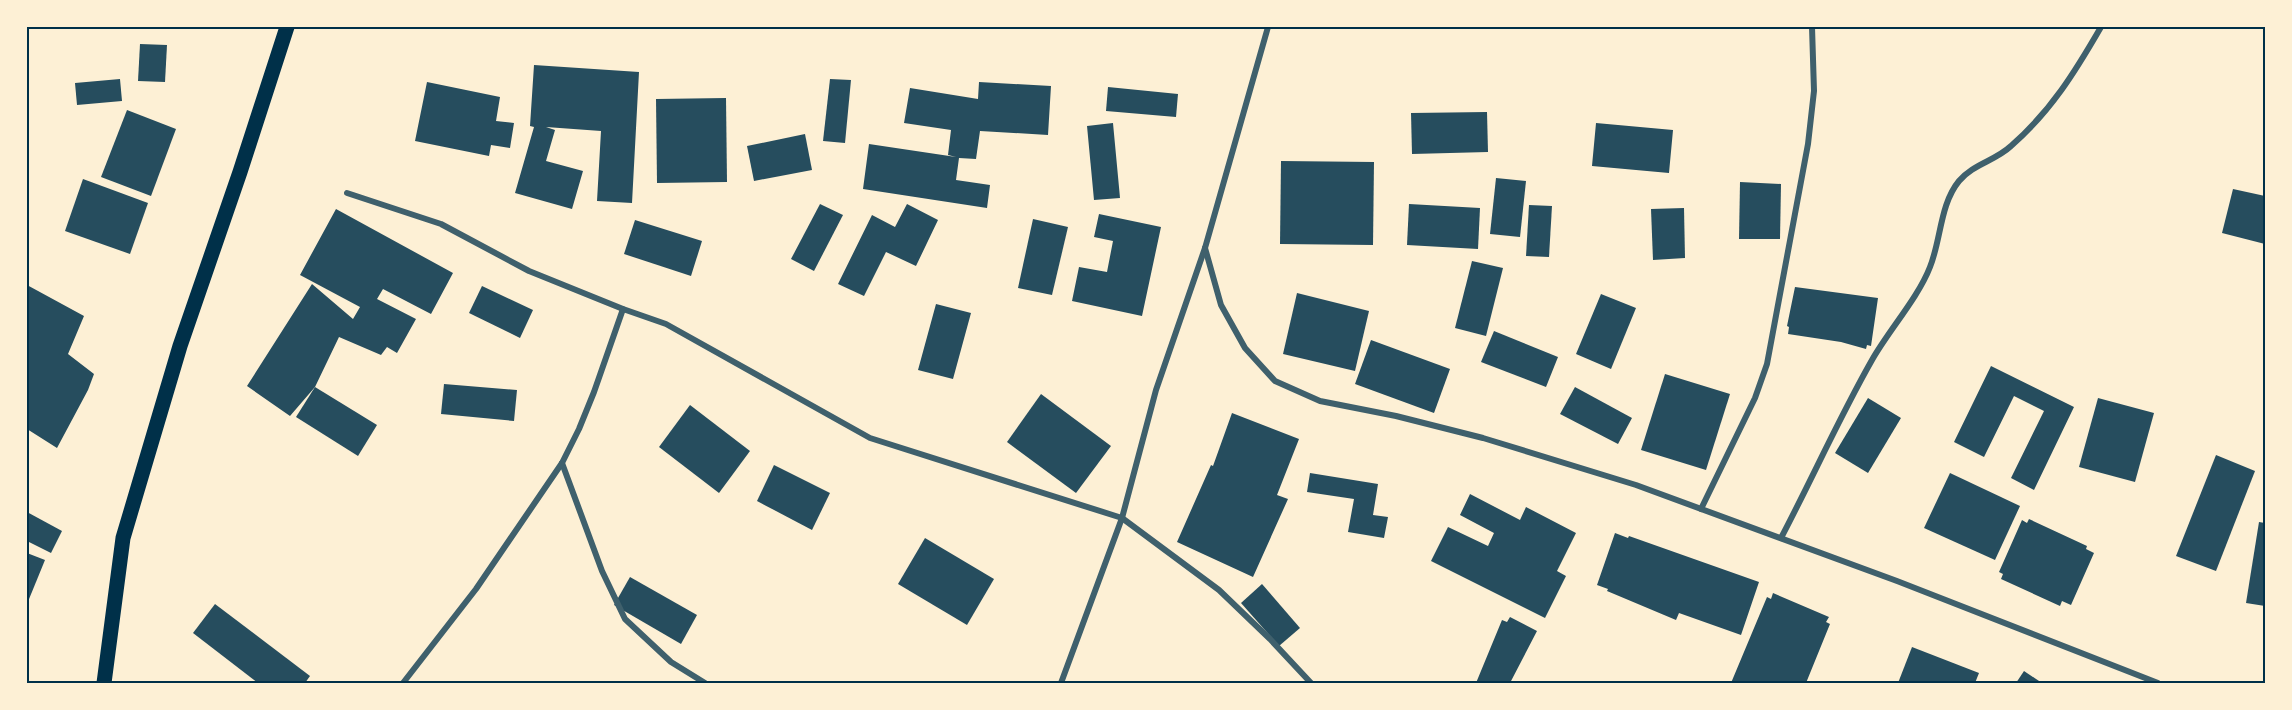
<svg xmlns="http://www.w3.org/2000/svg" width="2292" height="710" viewBox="0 0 2292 710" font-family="'Exo 2',sans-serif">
<rect width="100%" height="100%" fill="#fdf0d5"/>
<!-- building -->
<g fill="#264d5e">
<path d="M 140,44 L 167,45 L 165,82 L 138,81 Z"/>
<path d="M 534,65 L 639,72 L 632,203 L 597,201 L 601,131 L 546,127 L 555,130 L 546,161 L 583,171 L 572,209 L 515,193 L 534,127 L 530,126 Z"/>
<path d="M 120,79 L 122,101 L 77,105 L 75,83 Z"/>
<path d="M 830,79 L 851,80 L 845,143 L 823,141 Z"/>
<path d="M 427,82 L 500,97 L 496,121 L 514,123 L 510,148 L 491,145 L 489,156 L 415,141 Z"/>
<path d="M 979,82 L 1051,86 L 1048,135 L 980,131 L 976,159 L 959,158 L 956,180 L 990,185 L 987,208 L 863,189 L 869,144 L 956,157 L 948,155 L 951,130 L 904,123 L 910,88 L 978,99 Z"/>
<path d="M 1108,87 L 1178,94 L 1176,117 L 1106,111 Z"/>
<path d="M 726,98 L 727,182 L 657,183 L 656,99 Z"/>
<path d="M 127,110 L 176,129 L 151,196 L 101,177 Z"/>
<path d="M 1487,112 L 1488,152 L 1412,154 L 1411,113 Z"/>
<path d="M 1113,123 L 1120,198 L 1094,200 L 1087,126 Z"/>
<path d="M 1596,123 L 1673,130 L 1669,173 L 1592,166 Z"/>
<path d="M 805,134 L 812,170 L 754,181 L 747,146 Z"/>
<path d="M 1281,161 L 1374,162 L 1373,245 L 1280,244 Z"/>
<path d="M 1496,178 L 1526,181 L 1520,237 L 1490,234 Z"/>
<path d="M 83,179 L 148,203 L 130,254 L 65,231 Z"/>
<path d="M 1740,182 L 1781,184 L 1780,239 L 1739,239 Z"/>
<path d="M 2233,189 L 2265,196 L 2265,244 L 2222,233 Z"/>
<path d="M 820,204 L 843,215 L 814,271 L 791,259 Z"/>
<path d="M 907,204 L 938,220 L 916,266 L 886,252 L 864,296 L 838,284 L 872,215 L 895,227 Z"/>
<path d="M 1409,204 L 1480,208 L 1478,249 L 1407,245 Z"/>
<path d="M 1529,205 L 1552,206 L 1549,257 L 1526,256 Z"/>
<path d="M 1684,208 L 1685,258 L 1653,260 L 1651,209 Z"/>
<path d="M 336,209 L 453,273 L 431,314 L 383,289 L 377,299 L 416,319 L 397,353 L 387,347 L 381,355 L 339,337 L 315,387 L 290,416 L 247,386 L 312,284 L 353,319 L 360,307 L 300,275 Z"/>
<path d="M 1099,214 L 1161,227 L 1142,316 L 1072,301 L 1079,267 L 1107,272 L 1113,241 L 1094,237 Z"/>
<path d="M 1033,219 L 1068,227 L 1052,295 L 1018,288 Z"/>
<path d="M 635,220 L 702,241 L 691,276 L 624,254 Z"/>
<path d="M 1472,261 L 1503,268 L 1486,336 L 1455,328 Z"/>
<path d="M 27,285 L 84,316 L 68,354 L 94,374 L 88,390 L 57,448 L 27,429 Z"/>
<path d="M 482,286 L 533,310 L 520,338 L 469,313 Z"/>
<path d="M 1795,287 L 1878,298 L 1871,346 L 1867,345 L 1866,349 L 1841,342 L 1788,334 L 1789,327 L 1787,326 Z"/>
<path d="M 1297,293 L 1369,311 L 1355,371 L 1283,354 Z"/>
<path d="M 1601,294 L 1636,308 L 1611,369 L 1576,354 Z"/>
<path d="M 936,304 L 971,313 L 953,379 L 918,370 Z"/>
<path d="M 1494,331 L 1558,357 L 1546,387 L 1481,362 Z"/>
<path d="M 1371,340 L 1450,369 L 1434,413 L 1355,384 Z"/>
<path d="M 1991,366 L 2074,407 L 2034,490 L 2011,478 L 2044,411 L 2014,396 L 1984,457 L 1954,442 Z"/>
<path d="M 1665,374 L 1730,394 L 1706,470 L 1641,450 Z"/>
<path d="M 444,384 L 517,390 L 514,421 L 441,414 Z"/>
<path d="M 315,387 L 377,425 L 358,456 L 296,417 Z"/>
<path d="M 1575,387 L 1632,418 L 1618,444 L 1560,414 Z"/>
<path d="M 1041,394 L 1111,446 L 1076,493 L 1007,442 Z"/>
<path d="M 1868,398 L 1901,418 L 1868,473 L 1835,453 Z"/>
<path d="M 2098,398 L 2154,413 L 2135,482 L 2079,467 Z"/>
<path d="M 690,405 L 750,451 L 719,493 L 659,447 Z"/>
<path d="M 1232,413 L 1299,439 L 1277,495 L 1288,499 L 1253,577 L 1177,542 L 1211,465 L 1213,466 Z"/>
<path d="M 2216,455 L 2255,471 L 2216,571 L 2176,556 Z"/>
<path d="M 774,465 L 830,493 L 812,530 L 757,501 Z"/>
<path d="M 1310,473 L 1378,484 L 1373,515 L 1388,517 L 1384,538 L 1348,532 L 1354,499 L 1307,492 Z"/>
<path d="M 1950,473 L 2020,506 L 1995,560 L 1924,528 Z"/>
<path d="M 1470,494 L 1520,520 L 1526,507 L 1576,533 L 1557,571 L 1566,576 L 1545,618 L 1431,561 L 1448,527 L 1488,546 L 1494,533 L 1460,515 Z"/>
<path d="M 27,512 L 62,531 L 51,553 L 27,541 Z"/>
<path d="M 2029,519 L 2087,546 L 2086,549 L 2094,553 L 2071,605 L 2062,601 L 2060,606 L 2001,579 L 2003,574 L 1999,572 L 2022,520 L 2027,523 Z"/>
<path d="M 2259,522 L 2265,523 L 2265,606 L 2246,603 Z"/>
<path d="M 1615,533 L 1628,538 L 1629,536 L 1759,582 L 1741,635 L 1679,613 L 1676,620 L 1607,591 L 1608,589 L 1597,585 Z"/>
<path d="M 925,538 L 994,579 L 967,625 L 898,584 Z"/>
<path d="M 27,553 L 45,560 L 27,604 Z"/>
<path d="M 630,577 L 697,615 L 681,644 L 614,605 Z"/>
<path d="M 1262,584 L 1300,628 L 1279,646 L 1241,603 Z"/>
<path d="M 1773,593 L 1829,617 L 1826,622 L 1830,624 L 1806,683 L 1731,683 L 1767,597 L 1771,599 Z"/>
<path d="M 215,604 L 310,676 L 305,683 L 258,683 L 193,633 Z"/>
<path d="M 1510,617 L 1537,631 L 1510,683 L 1476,683 L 1502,620 L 1507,622 Z"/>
<path d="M 1912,647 L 1979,673 L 1975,683 L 1898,683 Z"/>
<path d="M 2024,671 L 2042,683 L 2016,683 Z"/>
</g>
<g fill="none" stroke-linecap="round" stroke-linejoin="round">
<!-- minor -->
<g stroke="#3f606c" stroke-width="6">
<path d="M 347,193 L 441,224 L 529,271 L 623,309 L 666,324 L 870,438 L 1122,518 L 1219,590 L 1270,639 L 1311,683"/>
<path d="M 1205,248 L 1221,305 L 1245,348 L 1275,381 L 1320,401 L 1396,416 L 1483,438 L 1636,485 L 1897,581 L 2158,683"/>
<path d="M 562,463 L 602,571 L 625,619 L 671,662 L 705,683"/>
<path d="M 1701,509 L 1755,398 L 1767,364 L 1808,144 L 1814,91 L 1812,27"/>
<path d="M 1781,538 C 1812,479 1839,418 1872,360 C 1889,330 1918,298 1930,267 C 1941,240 1940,204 1959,181 C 1973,164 1995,161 2011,146 C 2051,111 2075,72 2101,27"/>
<path d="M 403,683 L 476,589 L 562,463 L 579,429 L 594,392 L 623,309"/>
<path d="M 1061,683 L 1122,518 L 1156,390 L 1205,248 L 1268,27"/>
</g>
<!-- primary -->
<path stroke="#003049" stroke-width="15" d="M 104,683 L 123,538 L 180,346 L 240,172 L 287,27"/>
</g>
<!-- border -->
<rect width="2292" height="710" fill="none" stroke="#fdf0d5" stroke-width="57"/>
<rect x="28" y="28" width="2236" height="654" fill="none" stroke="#003049" stroke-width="2"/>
</svg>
